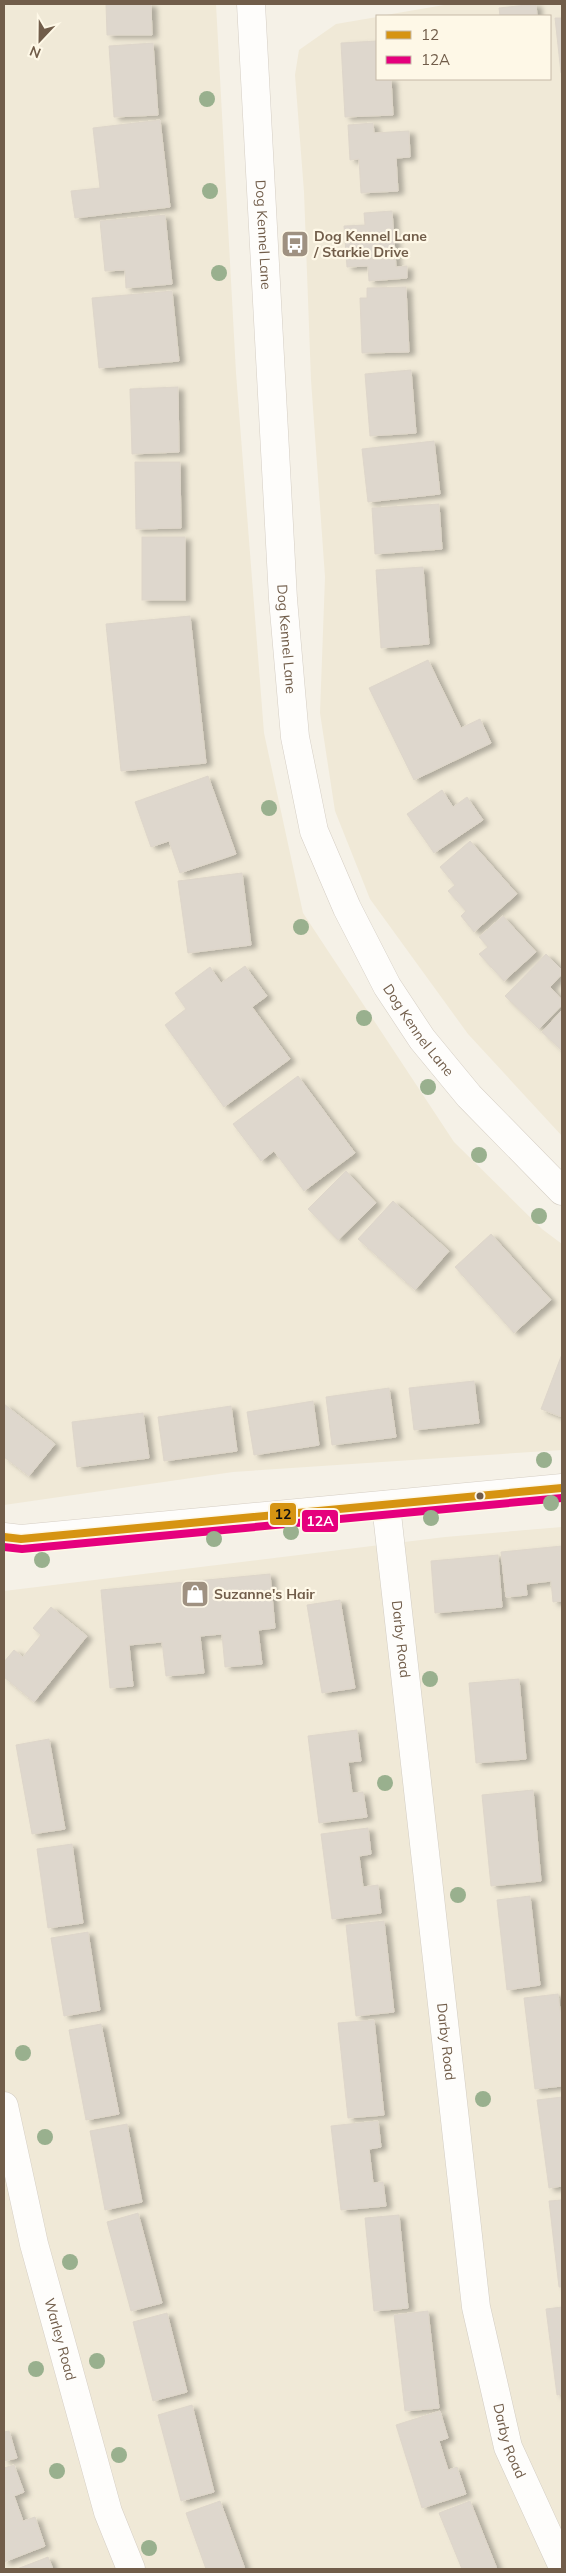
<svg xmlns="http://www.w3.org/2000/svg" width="566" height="2573" viewBox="0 0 566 2573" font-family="Mulish,sans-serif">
<defs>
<filter id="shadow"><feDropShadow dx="5.5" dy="3" stdDeviation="2.5" flood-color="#0004"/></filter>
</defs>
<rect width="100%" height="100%" fill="#f5f1e7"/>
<!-- residential -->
<g fill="#f0e9d7">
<path d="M 4,4 L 216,4 L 236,373 L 264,733 L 303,913 L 454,1142 L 542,1229 L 562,1244 L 562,1450 L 233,1472 L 4,1505 Z"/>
<path d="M 450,4 L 562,4 L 562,1136 L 468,1034 L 370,899 L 335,811 L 320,713 L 325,577 L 311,380 L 304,192 L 295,75 L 299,50 L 336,24 L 377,17 L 377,79 L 550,79 L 550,16 L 380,16 Z"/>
<path d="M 562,1527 L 562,2569 L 4,2569 L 4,1591 L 445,1537 Z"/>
</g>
<!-- building -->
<g fill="#ded7cd" stroke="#ded6ca" filter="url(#shadow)">
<path d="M 106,4 L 151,4 L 152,35 L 107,35 Z"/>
<path d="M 536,4 L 537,16 L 500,16 L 499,8 Z"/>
<path d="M 555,18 L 562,18 L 562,73 L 561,73 Z"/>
<path d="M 377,41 L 377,79 L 391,79 L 393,115 L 345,117 L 341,43 Z"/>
<path d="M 153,43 L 158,115 L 114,117 L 109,46 Z"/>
<path d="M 160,120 L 170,207 L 75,218 L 71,191 L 100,188 L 93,128 Z"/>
<path d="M 373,123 L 374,133 L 409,131 L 410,157 L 396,158 L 398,191 L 361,193 L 359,159 L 350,160 L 348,125 Z"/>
<path d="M 392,211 L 396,267 L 407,266 L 407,278 L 369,281 L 368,266 L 347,267 L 344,226 L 365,225 L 364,213 Z"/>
<path d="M 165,215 L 172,284 L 126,288 L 125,270 L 105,271 L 100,221 Z"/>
<path d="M 406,287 L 409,352 L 362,353 L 360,298 L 367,298 L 367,288 Z"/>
<path d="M 172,291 L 179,361 L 99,368 L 92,298 Z"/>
<path d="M 411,370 L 416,433 L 370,436 L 365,374 Z"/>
<path d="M 178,387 L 179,452 L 132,454 L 130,389 Z"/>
<path d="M 434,441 L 440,494 L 368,502 L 362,449 Z"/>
<path d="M 135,462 L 180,462 L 181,528 L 136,529 Z"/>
<path d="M 439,504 L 442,549 L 375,554 L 372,508 Z"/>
<rect x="142" y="537" width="43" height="63"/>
<path d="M 423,567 L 429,644 L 381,648 L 376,570 Z"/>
<path d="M 190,616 L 206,763 L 121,771 L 106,624 Z"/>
<path d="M 428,660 L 461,728 L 480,719 L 491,743 L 414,780 L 369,688 Z"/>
<path d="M 208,776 L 236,854 L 180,873 L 169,841 L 151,847 L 135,802 Z"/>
<path d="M 442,790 L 453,807 L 467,797 L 483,820 L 434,853 L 407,814 Z"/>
<path d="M 470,841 L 517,894 L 474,932 L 461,916 L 466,911 L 448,891 L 455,885 L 440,867 Z"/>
<path d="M 242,873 L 251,945 L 188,953 L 178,881 Z"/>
<path d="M 503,916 L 536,952 L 504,981 L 479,954 L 488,947 L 479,937 Z"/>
<path d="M 546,954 L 562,970 L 562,974 L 550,987 L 562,1000 L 562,1005 L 539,1029 L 505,996 Z"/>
<path d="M 245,966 L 267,996 L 252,1007 L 290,1059 L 224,1107 L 165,1025 L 186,1009 L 175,993 L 210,967 L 221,983 Z"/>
<path d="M 562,1010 L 562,1051 L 542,1032 Z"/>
<path d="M 298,1076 L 355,1153 L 304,1191 L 274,1151 L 261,1161 L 233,1124 Z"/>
<path d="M 346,1171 L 376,1203 L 338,1240 L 308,1209 Z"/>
<path d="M 393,1201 L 449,1251 L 415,1290 L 358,1239 Z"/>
<path d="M 491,1234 L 551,1300 L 514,1333 L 455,1267 Z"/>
<path d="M 562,1354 L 562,1417 L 541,1409 Z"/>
<path d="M 474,1381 L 479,1423 L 414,1430 L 409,1388 Z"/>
<path d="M 389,1388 L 396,1437 L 332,1445 L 326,1397 Z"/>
<path d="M 313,1401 L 319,1445 L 254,1455 L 247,1412 Z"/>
<path d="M 4,1404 L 55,1444 L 29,1476 L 4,1457 Z"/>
<path d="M 231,1406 L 237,1451 L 164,1461 L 158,1417 Z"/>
<path d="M 143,1413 L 149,1458 L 77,1467 L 72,1422 Z"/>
<path d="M 562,1546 L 562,1601 L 553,1602 L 551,1581 L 526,1584 L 527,1595 L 506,1597 L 501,1552 Z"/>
<path d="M 498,1555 L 502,1607 L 435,1613 L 431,1561 Z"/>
<path d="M 270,1574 L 275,1628 L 258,1630 L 262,1664 L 225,1667 L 222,1634 L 200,1636 L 204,1673 L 166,1676 L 162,1642 L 129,1645 L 133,1686 L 110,1688 L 101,1590 Z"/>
<path d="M 340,1600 L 355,1688 L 322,1693 L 307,1605 Z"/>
<path d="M 51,1607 L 87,1636 L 34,1702 L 4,1677 L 4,1662 L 14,1650 L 23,1657 L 41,1635 L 33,1628 Z"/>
<path d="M 519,1679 L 526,1759 L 476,1763 L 469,1683 Z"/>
<path d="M 357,1730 L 361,1761 L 348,1762 L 352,1793 L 363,1792 L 367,1817 L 319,1823 L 308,1736 Z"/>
<path d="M 49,1739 L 65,1829 L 32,1834 L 16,1745 Z"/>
<path d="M 533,1790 L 541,1881 L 491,1886 L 482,1795 Z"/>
<path d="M 368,1828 L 371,1854 L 359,1856 L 363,1887 L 378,1885 L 381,1913 L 332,1919 L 321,1834 Z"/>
<path d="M 72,1844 L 83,1923 L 48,1928 L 37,1849 Z"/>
<path d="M 530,1896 L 540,1985 L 507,1990 L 497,1900 Z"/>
<path d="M 384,1921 L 394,2012 L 356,2016 L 346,1925 Z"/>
<path d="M 88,1932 L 100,2010 L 64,2016 L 51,1938 Z"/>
<path d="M 558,1994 L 562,2026 L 562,2086 L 535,2089 L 524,1998 Z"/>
<path d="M 374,2020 L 384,2115 L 348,2118 L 338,2023 Z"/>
<path d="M 101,2024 L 119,2114 L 86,2120 L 69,2030 Z"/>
<path d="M 562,2097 L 562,2186 L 549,2188 L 537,2100 Z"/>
<path d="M 378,2121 L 381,2147 L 369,2149 L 373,2183 L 383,2182 L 386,2206 L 341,2210 L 331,2126 Z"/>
<path d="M 127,2124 L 142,2202 L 105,2210 L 90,2131 Z"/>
<path d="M 562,2200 L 562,2287 L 559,2287 L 549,2201 Z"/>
<path d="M 138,2213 L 162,2303 L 131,2311 L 107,2222 Z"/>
<path d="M 399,2215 L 408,2308 L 374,2311 L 365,2218 Z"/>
<path d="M 562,2307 L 562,2394 L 557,2395 L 546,2309 Z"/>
<path d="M 428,2311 L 439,2408 L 405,2411 L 394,2315 Z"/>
<path d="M 167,2313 L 187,2392 L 153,2401 L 133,2322 Z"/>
<path d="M 192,2405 L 214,2492 L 181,2501 L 158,2415 Z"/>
<path d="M 440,2411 L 448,2438 L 439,2441 L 448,2470 L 457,2467 L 466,2494 L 422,2508 L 396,2425 Z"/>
<path d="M 9,2431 L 17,2458 L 4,2461 L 4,2432 Z"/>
<path d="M 14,2465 L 24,2492 L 14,2496 L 23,2521 L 35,2517 L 45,2546 L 4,2562 L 4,2468 Z"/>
<path d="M 220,2501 L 245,2569 L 206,2569 L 186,2513 Z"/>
<path d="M 470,2501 L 497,2569 L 462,2569 L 439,2513 Z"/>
<path d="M 48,2557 L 53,2569 L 17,2569 Z"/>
</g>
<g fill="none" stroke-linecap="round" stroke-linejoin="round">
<defs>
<g id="street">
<path id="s1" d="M 386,1505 L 476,2307 L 508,2447 L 562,2565"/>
</g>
<g id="secondary">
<path id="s2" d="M 251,4 L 283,599 L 295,737 L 314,831 L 347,908 L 387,986 L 422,1039 L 469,1096 L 562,1191"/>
<path d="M 4,1537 L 21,1539 L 562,1488"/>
<path id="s3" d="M 4,2106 L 34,2244 L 108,2512 L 131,2569"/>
</g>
</defs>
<!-- street casing -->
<use href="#street" stroke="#d3cdc3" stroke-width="29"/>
<!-- secondary casing -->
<use href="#secondary" stroke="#d5cec4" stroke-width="29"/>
<!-- street -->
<use href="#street" stroke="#fefdfb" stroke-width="28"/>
<!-- secondary -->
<use href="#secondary" stroke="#fefdfb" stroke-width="28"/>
<defs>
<path id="bus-1" d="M 4,1537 L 21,1539 L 562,1488"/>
<path id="bus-2" d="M 4,1547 L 22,1549 L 562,1498"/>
</defs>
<!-- bus-1 casing -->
<use href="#bus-1" stroke="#fef8e7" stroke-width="11"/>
<!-- bus-2 casing -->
<use href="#bus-2" stroke="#fef8e7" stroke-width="11"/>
<!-- bus-1 -->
<use href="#bus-1" stroke="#d69412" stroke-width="8"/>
<!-- bus-2 -->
<use href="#bus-2" stroke="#e5007d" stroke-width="8"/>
</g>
<!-- trees -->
<g fill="#99b08e">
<circle cx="207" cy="99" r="8"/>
<circle cx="210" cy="191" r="8"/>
<circle cx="219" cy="273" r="8"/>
<circle cx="269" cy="808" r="8"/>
<circle cx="301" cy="927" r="8"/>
<circle cx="364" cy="1018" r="8"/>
<circle cx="428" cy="1087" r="8"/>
<circle cx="479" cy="1155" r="8"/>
<circle cx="539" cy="1216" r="8"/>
<circle cx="544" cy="1460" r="8"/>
<circle cx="551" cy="1503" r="8"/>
<circle cx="431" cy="1518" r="8"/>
<circle cx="291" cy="1532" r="8"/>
<circle cx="214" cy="1539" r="8"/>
<circle cx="42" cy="1560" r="8"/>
<circle cx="430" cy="1679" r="8"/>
<circle cx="385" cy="1783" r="8"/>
<circle cx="458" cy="1895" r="8"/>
<circle cx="23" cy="2053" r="8"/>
<circle cx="483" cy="2099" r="8"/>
<circle cx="45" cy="2137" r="8"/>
<circle cx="70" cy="2262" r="8"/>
<circle cx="97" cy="2361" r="8"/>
<circle cx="36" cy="2369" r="8"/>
<circle cx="119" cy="2455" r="8"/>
<circle cx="57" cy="2471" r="8"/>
<circle cx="149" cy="2548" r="8"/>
</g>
<!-- icons -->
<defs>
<symbol id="bus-square" viewBox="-11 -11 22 22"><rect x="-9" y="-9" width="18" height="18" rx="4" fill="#9f9181" stroke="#fef8e7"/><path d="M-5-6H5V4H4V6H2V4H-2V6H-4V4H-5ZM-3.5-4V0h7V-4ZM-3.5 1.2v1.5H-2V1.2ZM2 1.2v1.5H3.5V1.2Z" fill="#fff"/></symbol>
<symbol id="shop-square" viewBox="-11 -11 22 22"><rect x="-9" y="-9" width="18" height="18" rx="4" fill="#9f9181" stroke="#fef8e7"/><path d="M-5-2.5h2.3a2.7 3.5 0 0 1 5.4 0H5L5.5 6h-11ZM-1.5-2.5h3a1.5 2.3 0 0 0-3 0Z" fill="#fff"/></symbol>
</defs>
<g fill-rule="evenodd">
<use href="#bus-square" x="279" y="228" width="32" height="32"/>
<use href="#shop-square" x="179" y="1578" width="32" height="32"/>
</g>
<!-- markers -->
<circle fill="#715d4a" stroke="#fef8e7" stroke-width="2" cx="480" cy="1496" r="4.5"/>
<g text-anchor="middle" stroke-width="4.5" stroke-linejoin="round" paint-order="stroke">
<!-- street labels -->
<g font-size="14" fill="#715d4a" stroke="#fef8e7">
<text dy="5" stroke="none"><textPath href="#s2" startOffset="231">Dog Kennel Lane</textPath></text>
<text dy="5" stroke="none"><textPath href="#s2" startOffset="636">Dog Kennel Lane</textPath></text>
<text dy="5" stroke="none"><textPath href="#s2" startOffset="1056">Dog Kennel Lane</textPath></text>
<text dy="5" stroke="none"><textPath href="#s1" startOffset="135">Darby Road</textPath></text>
<text dy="5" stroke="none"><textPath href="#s1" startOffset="540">Darby Road</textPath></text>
<text dy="5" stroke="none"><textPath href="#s3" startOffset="240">Warley Road</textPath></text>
<text dy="5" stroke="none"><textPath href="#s1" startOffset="945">Darby Road</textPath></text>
</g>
<!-- poi labels -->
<g font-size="14" font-weight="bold" fill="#715d4a" stroke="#fef8e7" text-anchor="start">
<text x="314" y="241">Dog Kennel Lane<tspan x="314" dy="16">/ Starkie Drive</tspan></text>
<text x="214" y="1599">Suzanne's Hair</text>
</g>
</g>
<g stroke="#fef8e7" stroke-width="2">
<rect x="269" y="1502" width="28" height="24" rx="5" fill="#d69412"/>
<rect x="301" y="1509" width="38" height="24" rx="5" fill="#e5007d"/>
</g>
<g font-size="14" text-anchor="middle" font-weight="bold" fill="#fff">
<text x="320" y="1526">12A</text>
</g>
<g font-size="14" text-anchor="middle" font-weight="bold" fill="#111">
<text x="283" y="1519">12</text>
</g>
<!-- border -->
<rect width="566" height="2573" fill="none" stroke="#715d4a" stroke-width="10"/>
<!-- legend -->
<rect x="376" y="15" width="175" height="65" fill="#fef8e7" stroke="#c6baa8"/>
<rect x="386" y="31" width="25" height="8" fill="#d69412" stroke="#c6baa8"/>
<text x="421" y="40" font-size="15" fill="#715d4a">12</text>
<rect x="386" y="56" width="25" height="8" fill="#e5007d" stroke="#c6baa8"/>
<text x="421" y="65" font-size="15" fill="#715d4a">12A</text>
<!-- north arrow -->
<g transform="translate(40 40) rotate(202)" stroke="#fef8e7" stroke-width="4" paint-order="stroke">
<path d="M0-4L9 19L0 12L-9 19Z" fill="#715d4a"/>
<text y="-8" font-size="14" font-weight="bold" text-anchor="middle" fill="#715d4a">N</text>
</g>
</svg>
